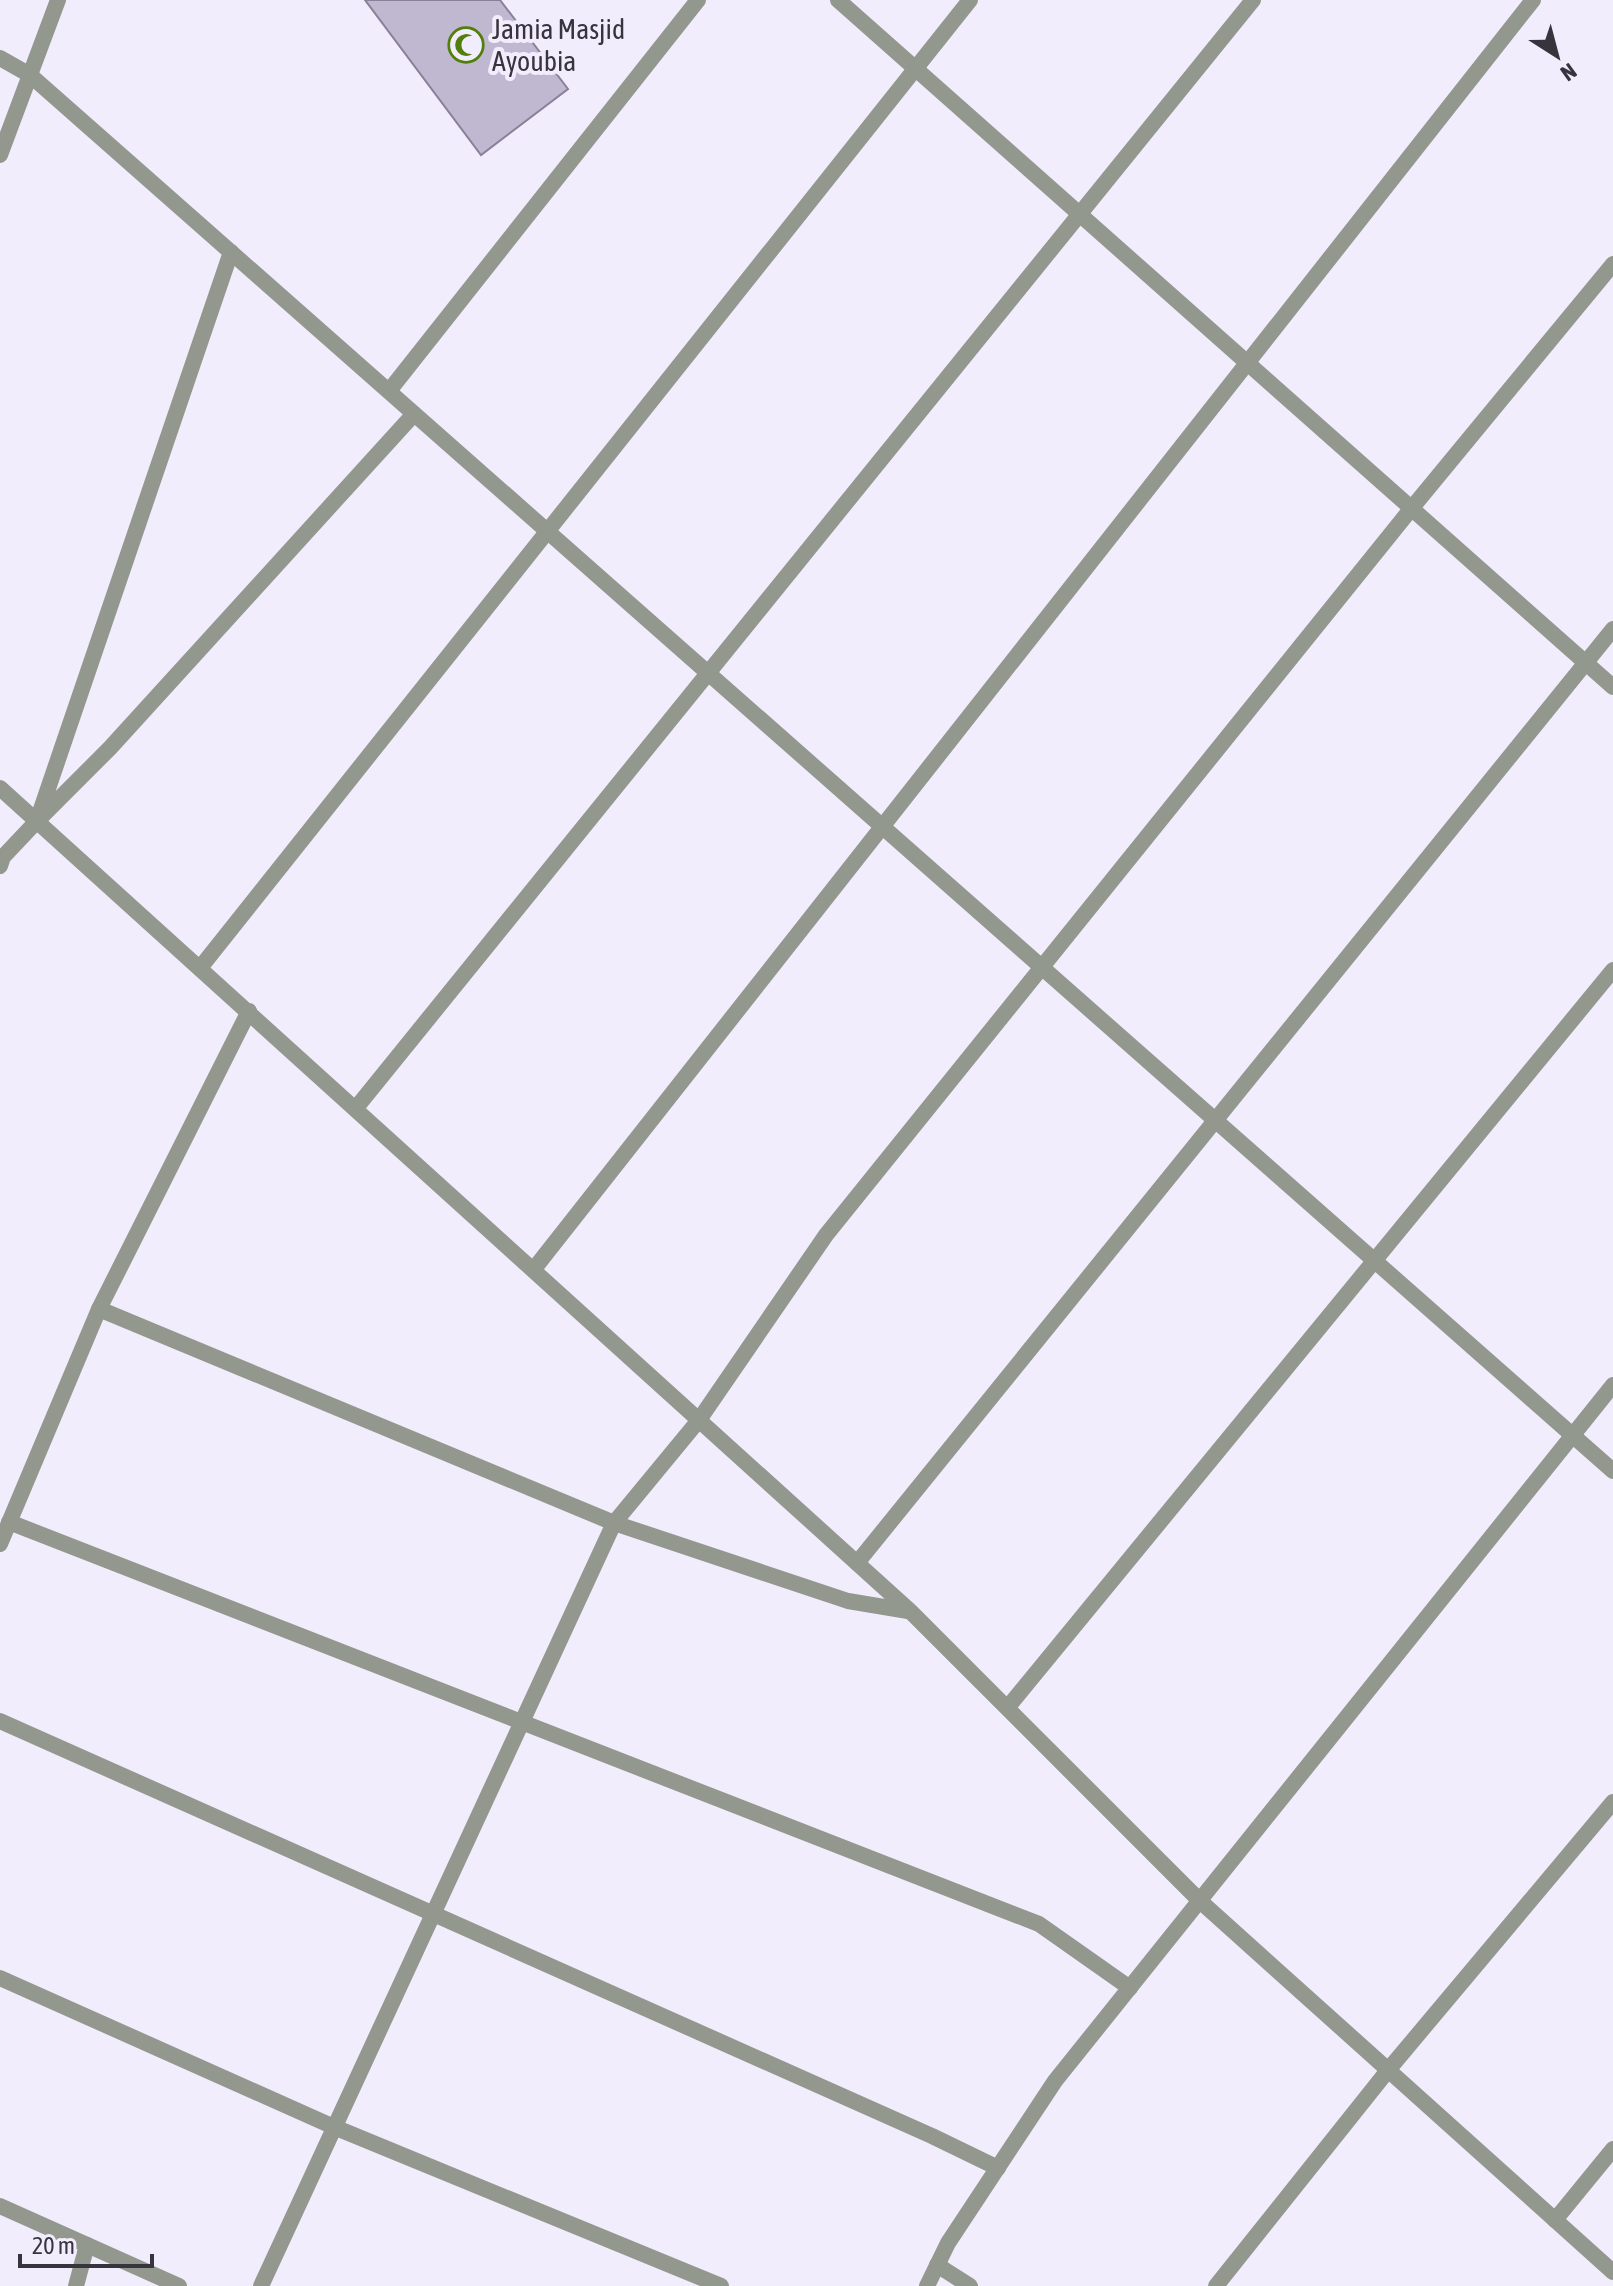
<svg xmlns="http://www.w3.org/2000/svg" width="1613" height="2286" viewBox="0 0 1613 2286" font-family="'Asap Condensed',sans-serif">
<rect width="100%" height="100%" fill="#f2edfc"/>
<!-- building -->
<path fill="#c0b8d0" stroke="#898198" stroke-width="2" d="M 365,0 L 500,0 L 568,89 L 481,155 Z"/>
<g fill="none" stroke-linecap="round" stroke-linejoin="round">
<!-- minor -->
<g stroke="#93988f" stroke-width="16">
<path d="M 838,0 L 1613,687"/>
<path d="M 0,58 L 30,75"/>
<path d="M 231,252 L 37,821 L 110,748 L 414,414"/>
<path d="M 389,391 L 698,0"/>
<path d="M 0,788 L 910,1611 L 1200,1901 L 1613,2272"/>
<path d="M 0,866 L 3,857 L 37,821"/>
<path d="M 200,968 L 970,0"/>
<path d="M 356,1108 L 1253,0"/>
<path d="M 534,1269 L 1533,0"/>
<path d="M 99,1309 L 249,1011"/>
<path d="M 9,1522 L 1039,1924 L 1130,1988"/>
<path d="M 0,1544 L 99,1309 L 614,1523 L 848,1601 L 908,1611"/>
<path d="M 857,1563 L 1613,629"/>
<path d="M 1008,1707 L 1613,970"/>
<path d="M 0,1721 L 932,2136 L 998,2168"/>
<path d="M 0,1978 L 334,2127 L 721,2286"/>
<path d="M 0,2206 L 179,2286"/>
<path d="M 1555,2220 L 1613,2149"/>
<path d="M 937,2265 L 970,2286"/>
<path d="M 76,2286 L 87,2245"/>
<path d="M 261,2286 L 614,1523 L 699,1420 L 826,1235 L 1411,509 L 1613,264"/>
<path d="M 1216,2286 L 1389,2069 L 1613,1802"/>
</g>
<!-- tertiary -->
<g stroke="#93988f" stroke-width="16">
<path d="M 30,75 L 1613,1471"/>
<path d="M 0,155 L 58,0"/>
<path d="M 927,2286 L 948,2243 L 1055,2081 L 1613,1385"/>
</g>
</g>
<!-- icons -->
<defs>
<symbol id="mosque-ring" viewBox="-11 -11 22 22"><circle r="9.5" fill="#f2edfc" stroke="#517f0a" stroke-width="1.5"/><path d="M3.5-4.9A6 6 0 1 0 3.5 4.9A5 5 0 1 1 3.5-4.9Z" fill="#517f0a"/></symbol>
</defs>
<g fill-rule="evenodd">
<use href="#mosque-ring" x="446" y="25" width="40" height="40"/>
</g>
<g text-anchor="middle" stroke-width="8" stroke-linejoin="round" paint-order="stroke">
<!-- poi labels -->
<g font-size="28" fill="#37343e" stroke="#f2edfc" text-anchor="start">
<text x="492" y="39">Jamia Masjid<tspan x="492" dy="32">Ayoubia</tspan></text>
</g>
</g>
<!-- north arrow -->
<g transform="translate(1557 56) rotate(144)" stroke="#f2edfc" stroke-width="6" paint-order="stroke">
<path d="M0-6L14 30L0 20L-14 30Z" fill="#37343e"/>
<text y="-12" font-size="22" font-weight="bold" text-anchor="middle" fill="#37343e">N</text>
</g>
<!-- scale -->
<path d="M20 2254v12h132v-12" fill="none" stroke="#37343e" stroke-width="4"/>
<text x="32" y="2254" font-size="24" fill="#37343e" stroke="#f2edfc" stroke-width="6" paint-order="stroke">20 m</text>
</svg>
